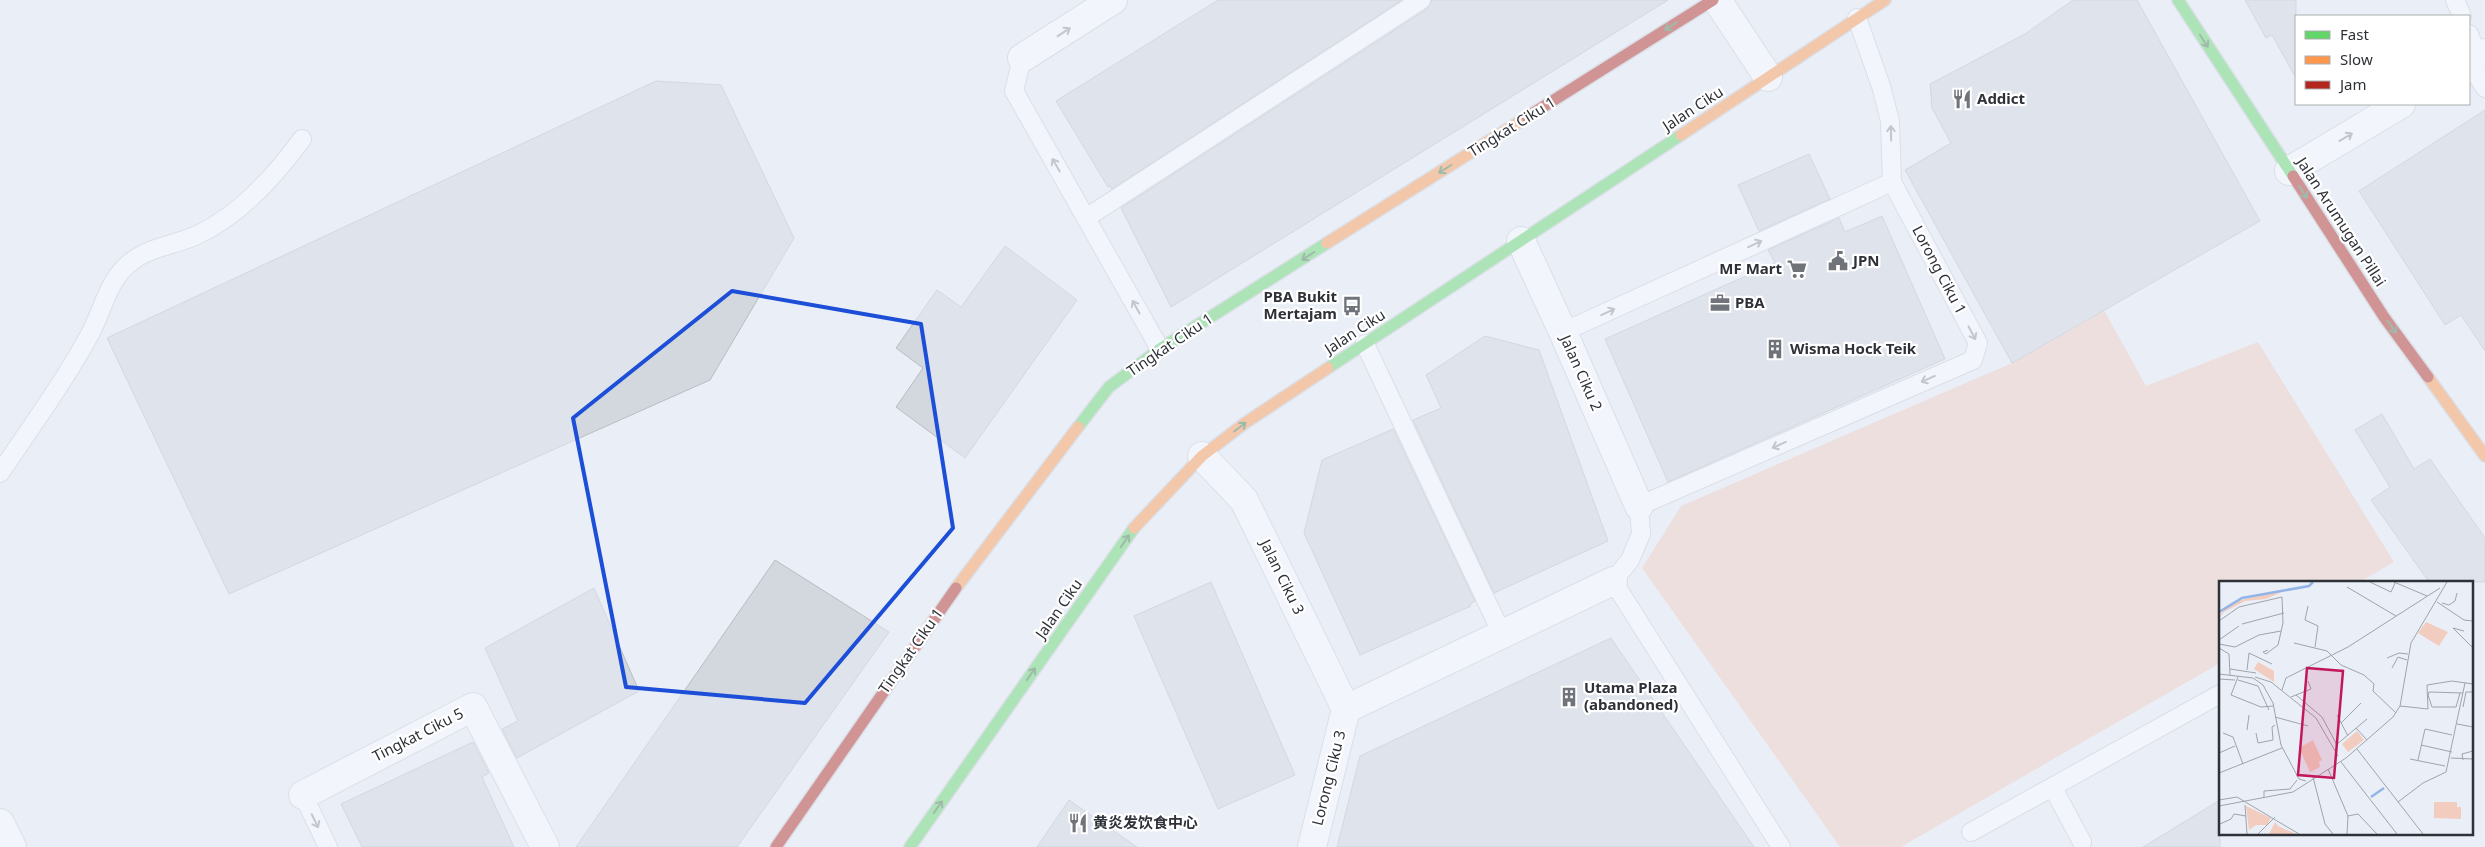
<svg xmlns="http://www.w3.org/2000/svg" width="2485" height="847" viewBox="0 0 2485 847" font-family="'Noto Sans','Noto Sans SC',sans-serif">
<rect width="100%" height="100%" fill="#eaeff7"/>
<!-- green -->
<path fill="#f2ccbe" d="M 2104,310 L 2146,386 L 2258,342 L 2394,562 L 2360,582 L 2220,582 L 2220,663 L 1901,847 L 1840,847 L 1642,568 L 1681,506 L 2012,363 Z"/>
<!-- building -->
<g fill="#d3d7de" stroke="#b8bcc3">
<path d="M 1218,0 L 1402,0 L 1112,189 L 1110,186 L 1108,187 L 1056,101 Z"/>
<path d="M 1432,0 L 1668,0 L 1171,307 L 1121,208 L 1427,9 Z"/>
<path d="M 2073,0 L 2137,0 L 2260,221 L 2012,363 L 1905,170 L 1951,143 L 1932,108 L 1930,84 L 2025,34 Z"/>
<path d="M 2245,0 L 2296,0 L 2296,78 L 2272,35 L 2266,38 Z"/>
<path d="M 656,81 L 721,85 L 794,238 L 710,380 L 229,594 L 107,338 Z"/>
<path d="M 2485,110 L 2485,351 L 2461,315 L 2445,325 L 2359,191 Z"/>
<path d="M 1809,154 L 1830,199 L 1759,231 L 1738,185 Z"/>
<path d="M 1882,216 L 1945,359 L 1668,482 L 1605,339 L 1775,263 L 1768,250 L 1839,218 L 1845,232 Z"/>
<path d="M 1005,246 L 1077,300 L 965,458 L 896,407 L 923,368 L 896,348 L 937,290 L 961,307 Z"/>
<path d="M 1485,336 L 1539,350 L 1608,541 L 1494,593 L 1413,420 L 1441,408 L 1426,375 Z"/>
<path d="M 2382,414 L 2414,469 L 2430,459 L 2485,538 L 2485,582 L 2429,582 L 2371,500 L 2390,487 L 2355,430 Z"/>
<path d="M 1393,429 L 1475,601 L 1470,604 L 1471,606 L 1360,655 L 1304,533 L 1322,460 Z"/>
<path d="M 775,560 L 889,632 L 737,847 L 576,847 Z"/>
<path d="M 1211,582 L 1295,775 L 1218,809 L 1134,616 Z"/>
<path d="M 594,588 L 639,691 L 517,758 L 502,729 L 518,721 L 485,648 Z"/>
<path d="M 1611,638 L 1754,847 L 1337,847 L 1360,756 Z"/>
<path d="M 473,742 L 489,773 L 482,777 L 514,847 L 362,847 L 341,804 Z"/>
<path d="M 1069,800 L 1137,847 L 1037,847 Z"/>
<path d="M 2220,800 L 2220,847 L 2143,847 Z"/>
</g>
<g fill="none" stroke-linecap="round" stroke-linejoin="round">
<defs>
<g id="lane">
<path d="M 2455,0 L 2462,16"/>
<path d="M 2469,34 L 2478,57"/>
<path d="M 1022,58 L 1014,91 L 1160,349"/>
<path d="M 2469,62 L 2485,88"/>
<path d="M 1086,218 L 1421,0"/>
<path d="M 1563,332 L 1892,182"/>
<path d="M 1365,344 L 1502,634"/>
<path d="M 0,473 C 31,427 64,382 90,334 C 103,310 108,279 131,262 C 149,247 176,245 197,235 C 240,215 275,176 302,139"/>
<path d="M 2053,788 L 2082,842"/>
<path d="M 303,795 L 328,847"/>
<path d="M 1971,832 L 2220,694"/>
<path d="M 1781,847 L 1613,581 L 1630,560 L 1641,534 L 1639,506 L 1973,360 L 1978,343 L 1892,182 L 1890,121 L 1881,86 L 1857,18"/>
</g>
<g id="street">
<path d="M 1717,0 L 1768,77"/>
<path d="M 1022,58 L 1113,0"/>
<path d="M 2469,63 L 2485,53"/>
<path d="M 2289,171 L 2401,104"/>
<path d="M 1521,241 L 1563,332 L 1639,506"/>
<path d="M 1202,456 L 1244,500 L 1346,709"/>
<path d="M 1346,709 L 1613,581"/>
<path d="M 303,795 L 473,707 L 545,847"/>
<path d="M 0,823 L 12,847"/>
<path d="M 1312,847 L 1346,709"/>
</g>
<g id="fast">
<path d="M 2178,0 L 2293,176"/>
<path d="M 1328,368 L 1681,135"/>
<path d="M 1078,427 L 1109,387 L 1160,349 L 1327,243"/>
<path d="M 910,847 L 1134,528"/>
</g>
<g id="slow">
<path d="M 1681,135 L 1885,0"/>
<path d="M 1327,243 L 1527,117"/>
<path d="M 2428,377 L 2485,456"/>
<path d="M 1134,528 L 1202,456 L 1245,423 L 1328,368"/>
<path d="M 956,588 L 1078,427"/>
</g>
<g id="jam">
<path d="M 1527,117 L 1713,0"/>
<path d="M 2293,176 L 2384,317 L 2428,377"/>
<path d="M 776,847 L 956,588"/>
</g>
</defs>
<!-- lane casing -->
<use href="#lane" stroke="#c9cdd3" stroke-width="20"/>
<!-- street casing -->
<use href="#street" stroke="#c9cdd3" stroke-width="30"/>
<!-- fast casing -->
<use href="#fast" stroke="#c9cdd3" stroke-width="14"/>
<!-- slow casing -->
<use href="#slow" stroke="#c9cdd3" stroke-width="14"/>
<!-- jam casing -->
<use href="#jam" stroke="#c9cdd3" stroke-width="14"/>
<!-- lane -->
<use href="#lane" stroke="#fcfdfe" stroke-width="18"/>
<!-- street -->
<use href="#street" stroke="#fcfdfe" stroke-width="28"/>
<!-- fast -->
<use href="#fast" stroke="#63d668" stroke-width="11"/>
<!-- slow -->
<use href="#slow" stroke="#ff974d" stroke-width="11"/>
<!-- jam -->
<use href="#jam" stroke="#b3261e" stroke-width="11"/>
</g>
<!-- one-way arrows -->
<defs><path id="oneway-shaft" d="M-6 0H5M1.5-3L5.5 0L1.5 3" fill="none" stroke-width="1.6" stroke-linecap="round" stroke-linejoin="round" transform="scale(1.25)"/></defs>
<g stroke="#467b4d">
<use href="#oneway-shaft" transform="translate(1671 26) rotate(148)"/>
<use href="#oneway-shaft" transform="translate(2204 41) rotate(57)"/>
<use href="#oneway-shaft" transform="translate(1445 169) rotate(148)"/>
<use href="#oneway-shaft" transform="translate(2303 192) rotate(57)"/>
<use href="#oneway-shaft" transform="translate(1308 256) rotate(148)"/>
<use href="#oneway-shaft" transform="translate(2392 327) rotate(54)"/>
<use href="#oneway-shaft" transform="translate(1240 427) rotate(-37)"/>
<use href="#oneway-shaft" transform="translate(1125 541) rotate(-55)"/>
<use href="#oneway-shaft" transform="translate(1031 674) rotate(-55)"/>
<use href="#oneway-shaft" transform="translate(938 807) rotate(-55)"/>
</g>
<g stroke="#95979a">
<use href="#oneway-shaft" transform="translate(1064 32) rotate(-33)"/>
<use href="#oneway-shaft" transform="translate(1891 133) rotate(-91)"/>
<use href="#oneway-shaft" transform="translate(2346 137) rotate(-31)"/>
<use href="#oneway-shaft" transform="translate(1056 165) rotate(-120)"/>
<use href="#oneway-shaft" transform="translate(1755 244) rotate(-25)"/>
<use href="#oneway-shaft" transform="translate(1136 307) rotate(-119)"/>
<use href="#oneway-shaft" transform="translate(1608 312) rotate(-25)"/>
<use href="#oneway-shaft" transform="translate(1972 333) rotate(62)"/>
<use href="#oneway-shaft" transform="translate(1928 379) rotate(156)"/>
<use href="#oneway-shaft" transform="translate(1779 445) rotate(156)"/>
<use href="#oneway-shaft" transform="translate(315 821) rotate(64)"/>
</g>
<!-- marked area -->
<path d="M0 0H2485V847H0ZM 732,291 L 921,324 L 953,528 L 805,703 L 626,687 L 573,418 Z" fill="#eaeff7" fill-opacity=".55" fill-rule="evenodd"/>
<path fill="none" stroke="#1d4ed8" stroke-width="4" stroke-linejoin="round" d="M 732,291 L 921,324 L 953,528 L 805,703 L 626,687 L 573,418 Z"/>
<!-- icons -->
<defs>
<symbol id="restaurant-bare" viewBox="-9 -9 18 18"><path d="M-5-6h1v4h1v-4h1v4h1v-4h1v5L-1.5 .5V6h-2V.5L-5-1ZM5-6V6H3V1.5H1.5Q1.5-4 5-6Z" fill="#70747a" stroke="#fff" stroke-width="2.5" paint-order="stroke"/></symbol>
<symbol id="civic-bare" viewBox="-9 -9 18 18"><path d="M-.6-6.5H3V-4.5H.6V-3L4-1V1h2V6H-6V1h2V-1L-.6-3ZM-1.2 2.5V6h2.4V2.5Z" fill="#70747a" stroke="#fff" stroke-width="2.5" paint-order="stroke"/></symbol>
<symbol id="supermarket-bare" viewBox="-9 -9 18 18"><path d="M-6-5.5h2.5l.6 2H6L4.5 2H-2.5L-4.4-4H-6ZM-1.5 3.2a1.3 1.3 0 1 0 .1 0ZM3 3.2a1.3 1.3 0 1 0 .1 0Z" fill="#70747a" stroke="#fff" stroke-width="2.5" paint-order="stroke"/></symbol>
<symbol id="office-bare" viewBox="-9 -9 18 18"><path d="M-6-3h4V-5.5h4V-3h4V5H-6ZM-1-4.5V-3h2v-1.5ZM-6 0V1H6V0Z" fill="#70747a" stroke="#fff" stroke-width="2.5" paint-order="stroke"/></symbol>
<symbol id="bus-bare" viewBox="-9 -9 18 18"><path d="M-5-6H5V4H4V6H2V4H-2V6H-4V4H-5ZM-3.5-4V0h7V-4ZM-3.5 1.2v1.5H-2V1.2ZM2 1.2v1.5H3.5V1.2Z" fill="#70747a" stroke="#fff" stroke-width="2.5" paint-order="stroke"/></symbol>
<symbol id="building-bare" viewBox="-9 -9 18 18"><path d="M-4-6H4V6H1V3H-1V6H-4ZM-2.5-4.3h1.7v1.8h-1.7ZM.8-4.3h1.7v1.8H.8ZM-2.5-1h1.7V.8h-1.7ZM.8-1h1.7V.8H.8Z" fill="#70747a" stroke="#fff" stroke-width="2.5" paint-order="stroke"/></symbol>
</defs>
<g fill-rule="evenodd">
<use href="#restaurant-bare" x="1948" y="85" width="28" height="28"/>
<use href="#civic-bare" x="1824" y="247" width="28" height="28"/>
<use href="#supermarket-bare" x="1783" y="255" width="28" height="28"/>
<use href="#office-bare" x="1706" y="289" width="28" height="28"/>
<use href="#bus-bare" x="1338" y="292" width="28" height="28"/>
<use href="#building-bare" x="1761" y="335" width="28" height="28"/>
<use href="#building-bare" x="1555" y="683" width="28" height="28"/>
<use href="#restaurant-bare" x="1064" y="809" width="28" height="28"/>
</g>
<g text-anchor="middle" stroke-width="4.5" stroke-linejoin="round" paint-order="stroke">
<!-- poi labels -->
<g font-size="15" font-weight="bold" fill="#2e3137" stroke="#fff" text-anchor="start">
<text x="1977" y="104">Addict</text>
<text x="1853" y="266">JPN</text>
<text x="1782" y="274" text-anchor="end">MF Mart</text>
<text x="1337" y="302" text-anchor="end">PBA Bukit<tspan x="1337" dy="17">Mertajam</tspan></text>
<text x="1735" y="308">PBA</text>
<text x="1790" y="354">Wisma Hock Teik</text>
<text x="1584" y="693">Utama Plaza<tspan x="1584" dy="17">(abandoned)</tspan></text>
<text x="1093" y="828">黄炎发饮食中心</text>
</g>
<!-- street labels -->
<g font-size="15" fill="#2e3137" stroke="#fff">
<text transform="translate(1693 109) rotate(-33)" y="5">Jalan Ciku</text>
<text transform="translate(1512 127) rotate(-32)" y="5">Tingkat Ciku 1</text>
<text transform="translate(2341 222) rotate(57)" y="5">Jalan Arumugan Pillai</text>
<text transform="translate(1939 270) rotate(62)" y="5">Lorong Ciku 1</text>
<text transform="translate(1355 332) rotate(-33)" y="5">Jalan Ciku</text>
<text transform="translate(1170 345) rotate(-34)" y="5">Tingkat Ciku 1</text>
<text transform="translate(1581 373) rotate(66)" y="5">Jalan Ciku 2</text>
<text transform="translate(1282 577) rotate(64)" y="5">Jalan Ciku 3</text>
<text transform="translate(1059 609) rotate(-55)" y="5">Jalan Ciku</text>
<text transform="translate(911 651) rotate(-55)" y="5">Tingkat Ciku 1</text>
<text transform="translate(418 735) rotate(-27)" y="5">Tingkat Ciku 5</text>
<text transform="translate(1329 778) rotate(-76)" y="5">Lorong Ciku 3</text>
</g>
</g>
<!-- overview -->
<g transform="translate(2219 581)">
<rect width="254" height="254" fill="#eaeff7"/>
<path d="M 67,9 L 47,18 L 26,20 L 5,31 L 0,37 L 5,28 L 22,19 ZM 207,41 L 229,51 L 220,65 L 199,52 ZM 39,81 L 55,90 L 55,101 L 35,88 ZM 138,150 L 145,159 L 129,171 L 123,163 ZM 94,159 L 103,179 L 100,181 L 101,186 L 91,191 L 80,167 ZM 215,221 L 238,221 L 238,226 L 242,226 L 242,238 L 215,237 ZM 27,225 L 52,237 L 48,244 L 37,244 L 30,249 ZM 56,241 L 59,245 L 77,253 L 50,253 Z" fill="#f2ccbe"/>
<path fill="none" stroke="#93b4e7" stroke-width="2.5" d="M 0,31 L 23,17 L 90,5 L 94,1M 152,216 L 165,207"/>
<path fill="none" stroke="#9fa3aa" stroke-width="1" d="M 151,1 L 172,11 L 176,2M 175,1 L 208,15M 128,6 L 177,35M 218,21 L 245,39 L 254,40M 223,22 L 230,24 L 236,20 L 238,12M 89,25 L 86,39 L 99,45 L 96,66M 0,40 L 20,26 L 63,16 L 64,42 L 59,64 L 47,73 L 44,71 L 49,69M 23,43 L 65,32M 245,50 L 234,47 L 254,67M 0,59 L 20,45M 75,62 L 108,70 L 122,84 L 145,94 L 155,103 L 154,110 L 177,132M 0,63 L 16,66 L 40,54 L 62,50M 0,67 L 10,73 L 11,94M 168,77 L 180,72 L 189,73M 173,87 L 179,76 L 188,79M 11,88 L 37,92M 28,89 L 30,72 L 53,83M 0,93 L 34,97 L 44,104 L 54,122 L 62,164 L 80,198 L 87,200M 19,96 L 12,114 L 42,126 L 54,125M 36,96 L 52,101 L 97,137 L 119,175M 0,98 L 16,99M 19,99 L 39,105 L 50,129M 63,109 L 67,97 L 129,66 L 221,7M 241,112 L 237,126 L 213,126 L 209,114 L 210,111 L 244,112M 77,114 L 103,136 L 118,164M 72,116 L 92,108 L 89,100M 181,125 L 209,128 L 208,104 L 233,100 L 254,103M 244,126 L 247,111 L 254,111M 118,134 L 129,155M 56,136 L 89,145M 122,142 L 142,122M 238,143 L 254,146M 137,147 L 148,159M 28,149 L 30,134M 4,152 L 14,156 L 24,183M 37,152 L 39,162 L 54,159 L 53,146 L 56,144M 117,164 L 148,138M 202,164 L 233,171M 138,168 L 204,253M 0,172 L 16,165M 232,177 L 254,178M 191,178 L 226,185M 199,179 L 206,148 L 233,154M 244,179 L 243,173 L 254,170M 122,181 L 178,253M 109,188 L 129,235 L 128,253M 0,192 L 63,167M 94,196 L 106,243 L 114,253M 45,217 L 45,210 L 71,208 L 78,199M 0,219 L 18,216 L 80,253M 179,221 L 204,202 L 227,191 L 246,102M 26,224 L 28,253M 0,225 L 74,211 L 127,177 L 174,136 L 181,125 L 192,62 L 228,1M 129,235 L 139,233 L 158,253M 1,243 L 12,238 L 15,233 L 27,235M 39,253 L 56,236"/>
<path fill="#c2185b" fill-opacity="0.15" stroke="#c2185b" stroke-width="2.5" d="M 88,87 L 124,90 L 115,197 L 79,194 Z"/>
<rect width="254" height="254" fill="none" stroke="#2e3137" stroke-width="2.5"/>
</g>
<!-- legend -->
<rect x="2295" y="15" width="175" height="90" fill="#ffffff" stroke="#abadaf"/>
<rect x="2305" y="31" width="25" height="8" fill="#63d668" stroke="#abadaf"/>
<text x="2340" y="40" font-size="15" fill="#2e3137">Fast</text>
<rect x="2305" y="56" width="25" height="8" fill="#ff974d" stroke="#abadaf"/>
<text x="2340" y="65" font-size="15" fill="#2e3137">Slow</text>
<rect x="2305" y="81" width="25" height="8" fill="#b3261e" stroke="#abadaf"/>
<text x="2340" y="90" font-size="15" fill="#2e3137">Jam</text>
</svg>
